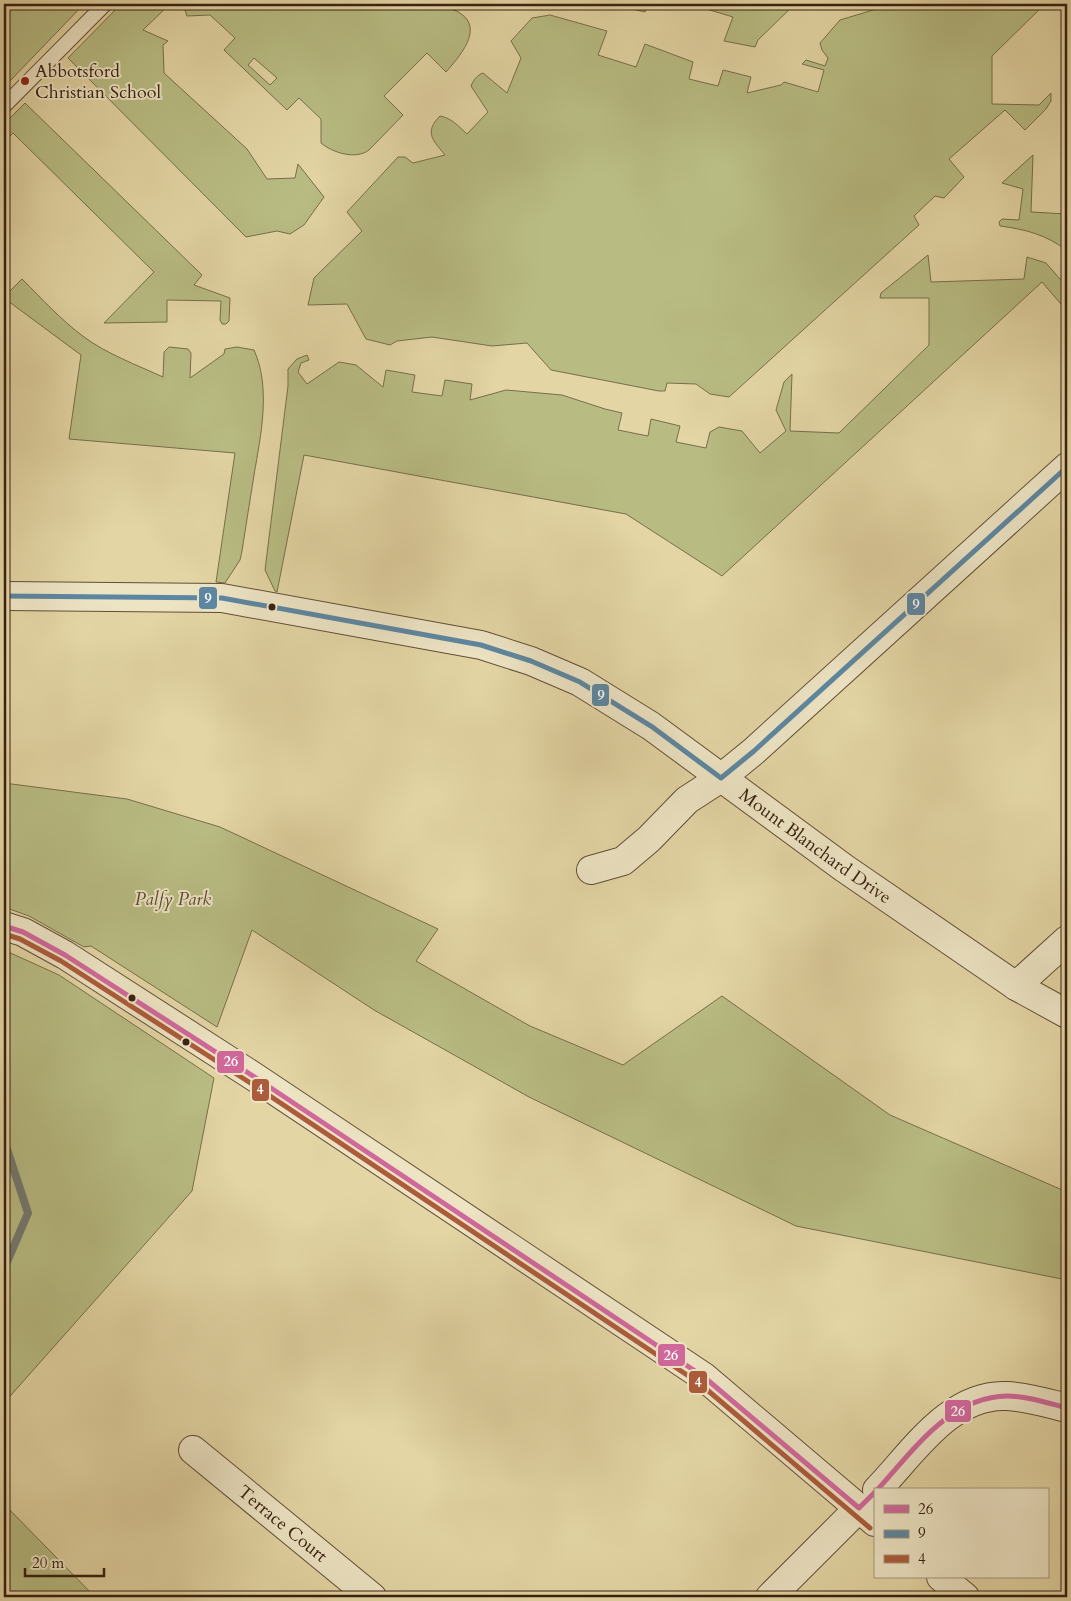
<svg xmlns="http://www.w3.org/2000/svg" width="1071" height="1601" viewBox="0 0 1071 1601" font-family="Cardo,serif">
<rect width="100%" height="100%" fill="#e3d5a4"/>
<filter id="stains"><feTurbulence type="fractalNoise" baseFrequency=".004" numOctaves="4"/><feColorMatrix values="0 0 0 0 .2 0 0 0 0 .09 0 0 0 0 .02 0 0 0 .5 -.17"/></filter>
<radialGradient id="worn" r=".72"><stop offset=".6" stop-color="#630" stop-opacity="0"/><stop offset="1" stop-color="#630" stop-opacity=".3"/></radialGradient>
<!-- green -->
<g fill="#b8bc83" stroke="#786e4a" fill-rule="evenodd">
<path d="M 4,4 L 84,4 L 9,82 L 4,78 Z"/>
<path d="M 121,4 L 170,4 L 143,30 L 168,41 L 163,45 L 164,73 L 247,149 L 267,179 L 295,178 L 298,164 L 324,197 L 304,225 L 290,234 L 277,231 L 246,237 L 68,58 Z"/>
<path d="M 183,4 L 431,4 L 433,6 C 441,8 453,8 460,13 C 485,29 458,58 446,72 L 427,53 L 384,96 L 403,115 L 369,150 C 356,160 333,153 321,143 L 321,119 L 299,98 L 287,110 L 224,50 L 235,38 L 210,15 L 187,16 ZM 254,58 L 277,78 L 270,85 L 248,65 Z"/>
<path d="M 610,4 L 648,4 L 645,12 Z"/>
<path d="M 690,4 L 795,4 L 758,40 L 755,47 L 724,41 L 733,17 Z"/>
<path d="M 880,4 L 1045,4 L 992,56 L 992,104 L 1039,105 L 1051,93 L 1051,101 L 1046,109 L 1025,130 L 1005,110 L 949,159 L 964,177 L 944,198 L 935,196 L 914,216 L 919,225 L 729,397 L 710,394 L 696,384 L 667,383 L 665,391 L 659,391 L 551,370 L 527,343 L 492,346 L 432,337 L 397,341 L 390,345 L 366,339 L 347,304 L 308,305 L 314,278 L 362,231 L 347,212 L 398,157 L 405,157 L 413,163 L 445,155 C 434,141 423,133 440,116 C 452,118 459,127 467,134 L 488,112 L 471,86 C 473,81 477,75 483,73 L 507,93 L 521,58 L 511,41 L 532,18 L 550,15 L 607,31 L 598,55 L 636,67 L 645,44 L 693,62 L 689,79 L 718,86 L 723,70 L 751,77 L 747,93 L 781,85 L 784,82 L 818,92 L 824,70 L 802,64 L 806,60 L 825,66 L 828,58 L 822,50 L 820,43 L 840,20 L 873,10 Z"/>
<path d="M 25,103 L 202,275 L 194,285 L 230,298 L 229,321 L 226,324 L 222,324 L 220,320 L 221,301 L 167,300 L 167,322 L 104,323 L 154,272 L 13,133 L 4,142 L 4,124 Z"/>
<path d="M 1033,155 L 1031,212 L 1067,214 L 1067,251 C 1048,235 1024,229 1000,226 L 999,222 L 1002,219 L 1019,220 L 1023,189 L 1002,183 Z"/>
<path d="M 928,255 L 931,282 L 1024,279 L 1027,257 L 1046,263 L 1067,287 L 1067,311 L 1042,282 L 722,576 L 626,514 L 304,455 L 277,592 L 275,591 L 265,570 L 288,386 L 288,369 L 297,359 L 307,355 L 309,360 L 301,363 L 298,372 L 307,384 L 339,362 L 356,365 L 383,387 L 386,370 L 415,375 L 412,392 L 442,396 L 445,380 L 472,384 L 470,400 L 506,390 L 562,395 L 605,409 L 622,413 L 618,430 L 648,436 L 651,419 L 680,426 L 676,442 L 706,448 L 710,432 L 719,427 L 742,431 L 760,453 L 786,431 L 776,410 L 784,382 L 792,374 L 790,431 L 839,433 L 929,345 L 929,298 L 880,298 L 881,293 Z"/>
<path d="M 22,279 C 42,299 61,320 84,337 C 107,354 137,365 163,377 L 164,352 L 169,347 L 188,349 L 191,353 L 190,378 L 224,354 L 225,349 L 237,347 L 254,350 C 271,388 261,434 254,475 C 250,500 246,525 242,551 L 240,560 L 225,583 L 216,582 L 235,453 L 69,439 L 81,355 L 4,298 L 4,288 L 9,292 Z"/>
<path d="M 4,783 L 127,799 L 220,827 L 438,929 L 416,961 L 530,1026 L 623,1065 L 722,996 L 890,1115 L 1067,1192 L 1067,1280 L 796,1226 L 529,1097 L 374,1010 L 252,930 L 217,1027 L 91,946 L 84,947 L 29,916 L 4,907 Z"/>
<path d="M 4,950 L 59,975 L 214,1078 L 192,1191 L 4,1403 Z"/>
<path d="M 4,1504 L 95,1597 L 4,1597 Z"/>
</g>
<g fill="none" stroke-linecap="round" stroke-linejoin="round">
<!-- stream -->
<path stroke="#747a73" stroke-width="8" d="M 4,1140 L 28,1213 L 4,1269"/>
<defs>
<path id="service" d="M 4,106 L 105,4"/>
<g id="minor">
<path id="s1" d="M 4,596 L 222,598 L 481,645 L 531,661 L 580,682 L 651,726 L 844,868 L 1016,986 L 1067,1014"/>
<path d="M 591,870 L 623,861 L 649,839 L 687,800 L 721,778 L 754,751 L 1067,467"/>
<path d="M 1016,986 L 1067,940"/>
<path id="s2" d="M 193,1450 L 372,1597"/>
<path d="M 770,1597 L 859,1508"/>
</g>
<g id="tertiary">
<path d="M 4,926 L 23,932 L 65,955 L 256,1078 L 704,1377 L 875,1522"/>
<path d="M 877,1490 C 912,1454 950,1393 1007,1396 C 1028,1397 1047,1403 1067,1408"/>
<path d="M 941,1577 L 965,1597"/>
</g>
</defs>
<!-- service casing -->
<use href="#service" stroke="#634e36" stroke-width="16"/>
<!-- minor casing -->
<use href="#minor" stroke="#634e36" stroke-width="30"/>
<!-- tertiary casing -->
<use href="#tertiary" stroke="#634e36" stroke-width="30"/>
<!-- service -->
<use href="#service" stroke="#ede4c4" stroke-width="14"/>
<!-- minor -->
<use href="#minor" stroke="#ede4c4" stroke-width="28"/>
<!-- tertiary -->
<use href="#tertiary" stroke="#ede4c4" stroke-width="28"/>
<defs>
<g id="bus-1">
<path d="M 4,926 L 23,932 L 65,955 L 256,1078 L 704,1377 L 859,1508 L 875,1492"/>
<path d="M 877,1490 C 913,1451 949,1397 1007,1396 C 1027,1396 1048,1403 1067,1408"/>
</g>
<path id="bus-2" d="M 4,596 L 222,598 L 481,645 L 531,661 L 580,682 L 651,726 L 721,778 L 754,751 L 1067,467"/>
<path id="bus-3" d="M 4,934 L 20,939 L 61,961 L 252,1084 L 699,1383 L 870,1528"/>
</defs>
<!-- bus-1 casing -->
<use href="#bus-1" stroke="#ede4c4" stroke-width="9"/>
<!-- bus-2 casing -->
<use href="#bus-2" stroke="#ede4c4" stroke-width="9"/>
<!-- bus-3 casing -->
<use href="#bus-3" stroke="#ede4c4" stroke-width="9"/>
<!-- bus-1 -->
<use href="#bus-1" stroke="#d1689c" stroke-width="5"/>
<!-- bus-2 -->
<use href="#bus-2" stroke="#5d87a1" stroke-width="5"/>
<!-- bus-3 -->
<use href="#bus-3" stroke="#ac5c3b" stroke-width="5"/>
</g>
<!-- markers -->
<circle fill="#8f2418" stroke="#ede4c4" stroke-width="2" cx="25" cy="81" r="5"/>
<g fill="#382112" stroke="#ede4c4" stroke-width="2">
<circle cx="272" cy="607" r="4.5"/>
<circle cx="132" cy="998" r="4.5"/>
<circle cx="186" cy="1042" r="4.5"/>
</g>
<g text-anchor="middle" stroke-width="4" stroke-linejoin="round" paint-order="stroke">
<!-- poi labels -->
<g font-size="18" fill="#382112" stroke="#ede4c4" text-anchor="start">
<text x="35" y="77">Abbotsford<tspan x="35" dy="21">Christian School</tspan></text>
</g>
<!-- street labels -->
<g font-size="18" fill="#382112" stroke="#ede4c4">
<text dy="6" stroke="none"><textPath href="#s1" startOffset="874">Mount Blanchard Drive</textPath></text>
<text dy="6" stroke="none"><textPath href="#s2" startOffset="116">Terrace Court</textPath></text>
</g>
<!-- park labels -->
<g font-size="18" font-style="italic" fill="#58482e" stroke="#ede4c4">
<text x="173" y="905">Palfy Park</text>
</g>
</g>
<g stroke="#ede4c4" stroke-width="2">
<rect x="198" y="586" width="20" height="24" rx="5" fill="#5d87a1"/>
<rect x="906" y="592" width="20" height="24" rx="5" fill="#5d87a1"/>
<rect x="591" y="683" width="19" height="24" rx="5" fill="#5d87a1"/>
<rect x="216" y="1050" width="29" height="24" rx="5" fill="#d1689c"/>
<rect x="251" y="1078" width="19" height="24" rx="5" fill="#ac5c3b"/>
<rect x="657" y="1343" width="29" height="24" rx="5" fill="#d1689c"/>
<rect x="688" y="1370" width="20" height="24" rx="5" fill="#ac5c3b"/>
<rect x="944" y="1399" width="28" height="24" rx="5" fill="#d1689c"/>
</g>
<g font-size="14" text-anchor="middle" font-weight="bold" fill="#fff">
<text x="208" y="603">9</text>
<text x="916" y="609">9</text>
<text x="601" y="700">9</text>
<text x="231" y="1066">26</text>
<text x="260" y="1094">4</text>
<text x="671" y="1360">26</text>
<text x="698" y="1387">4</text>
<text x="958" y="1416">26</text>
</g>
<!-- margin -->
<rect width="1071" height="1601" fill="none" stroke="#e3d5a4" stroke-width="20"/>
<rect x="5" y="5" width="1061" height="1591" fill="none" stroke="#382112" stroke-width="2.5"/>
<rect x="10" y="10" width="1051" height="1581" fill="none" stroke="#382112"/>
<!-- legend -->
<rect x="874" y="1488" width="175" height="90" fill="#ede4c4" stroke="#a5967d"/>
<rect x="884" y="1505" width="25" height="8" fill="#d1689c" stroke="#a5967d"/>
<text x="918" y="1514" font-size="15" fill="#382112">26</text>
<rect x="884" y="1530" width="25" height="8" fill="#5d87a1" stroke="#a5967d"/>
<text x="918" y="1538" font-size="15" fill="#382112">9</text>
<rect x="884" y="1555" width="25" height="8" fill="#ac5c3b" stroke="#a5967d"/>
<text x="918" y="1564" font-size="15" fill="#382112">4</text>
<!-- scale -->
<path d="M25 1568v8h79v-8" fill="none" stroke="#382112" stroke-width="2.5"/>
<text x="32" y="1568" font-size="15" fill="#382112" stroke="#ede4c4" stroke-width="4" paint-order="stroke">20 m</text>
<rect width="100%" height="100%" filter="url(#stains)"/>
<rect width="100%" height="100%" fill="url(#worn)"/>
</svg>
